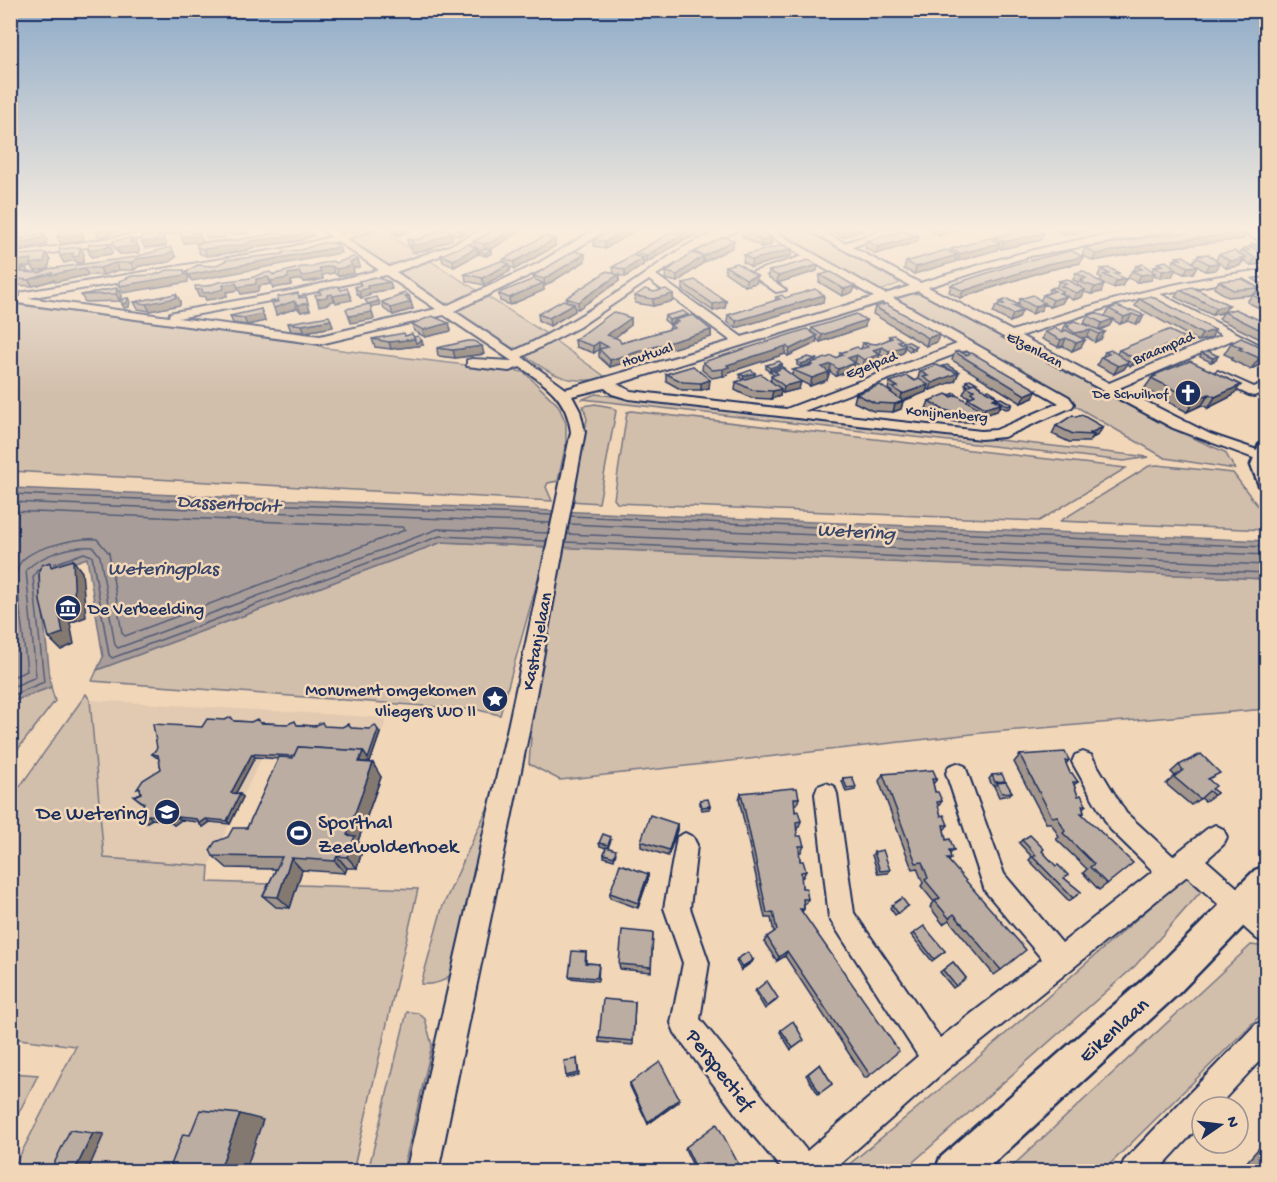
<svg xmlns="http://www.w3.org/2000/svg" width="1277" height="1182" viewBox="0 0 1277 1182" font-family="'Gochi Hand',sans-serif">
<rect width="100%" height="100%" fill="#f1d6b8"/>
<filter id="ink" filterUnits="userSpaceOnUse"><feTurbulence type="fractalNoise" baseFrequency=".0167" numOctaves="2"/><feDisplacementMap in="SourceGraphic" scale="12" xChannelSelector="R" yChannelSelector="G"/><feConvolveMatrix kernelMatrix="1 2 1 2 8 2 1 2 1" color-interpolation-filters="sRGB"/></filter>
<g filter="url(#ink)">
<!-- built -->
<path fill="#e1cab1" d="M 90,700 L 387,718 L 370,765 L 261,759 L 209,866 L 104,858 Z"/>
<!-- green -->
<g fill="#d1beab" stroke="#767684" stroke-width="1.5">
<path d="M 374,230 L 381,230 L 423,257 L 388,267 L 348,240 Z"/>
<path d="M 769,230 L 807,230 L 900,283 L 883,290 L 873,289 Z"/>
<path d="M 429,260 L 480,292 L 451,304 L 441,303 L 399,275 L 403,270 Z"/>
<path d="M 909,292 L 923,295 L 1170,428 L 1225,452 L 1235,469 L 1165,458 L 894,301 L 895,297 Z"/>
<path d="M 488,297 L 548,335 L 523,348 L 512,348 L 453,311 Z"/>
<path d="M 11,304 L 287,339 L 315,344 L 325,348 L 524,372 L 558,405 L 566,423 L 566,443 L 558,481 L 548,483 L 546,487 L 552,501 L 11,471 Z"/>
<path d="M 554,340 L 607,378 C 567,385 555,376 523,355 Z"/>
<path d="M 595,394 L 1149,457 L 1124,461 L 583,399 Z"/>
<path d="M 595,404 L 611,407 L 616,411 L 599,503 L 571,501 L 587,419 L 583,406 Z"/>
<path d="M 631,411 L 1126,468 L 1039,521 L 617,503 L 614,499 L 627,412 Z"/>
<path d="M 1157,465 L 1233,473 L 1266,517 L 1266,530 L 1060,521 L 1149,466 Z"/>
<path d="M 442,542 L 547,547 L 500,715 L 478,710 L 92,681 L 97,670 Z"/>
<path d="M 562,547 L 1266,579 L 1266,709 L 981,733 L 560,780 L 529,764 L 535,681 Z"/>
<path d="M 51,687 L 55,701 L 11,758 L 11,702 Z"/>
<path d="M 86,694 L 90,700 L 104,858 L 209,866 L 208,882 L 418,889 L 353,1171 L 12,1171 L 76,1046 L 11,1038 L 11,799 Z"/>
<path d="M 493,796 L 457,967 C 447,981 438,985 421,984 L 442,908 Z"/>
<path d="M 1186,876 L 1203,889 L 1135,966 L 904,1170 L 840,1172 L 980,1056 Z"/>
<path d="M 1251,945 L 1266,947 L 1266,1010 L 1103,1171 L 1007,1171 Z"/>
<path d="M 407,1012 L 418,1013 L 425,1019 L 432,1045 L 403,1171 L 368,1171 Z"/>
<path d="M 11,1073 L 38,1075 L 11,1128 L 10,1073 Z"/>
</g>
<!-- water -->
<path fill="#a89d99" stroke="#707181" stroke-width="1.5" d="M 11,488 L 1266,541 L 1266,579 L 442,542 L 97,670 L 103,657 L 87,558 L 39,575 L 51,687 L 11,702 Z"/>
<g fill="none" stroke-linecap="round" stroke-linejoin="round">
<!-- shore -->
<g stroke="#535b76" stroke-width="1.5">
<path d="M 10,494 L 552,515"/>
<path d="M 10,502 L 550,523"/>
<path d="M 10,511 L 402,527 L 405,530 L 125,636 L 122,633 L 109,553 L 97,539 C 80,537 32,547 21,562 C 18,565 17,571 16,575 L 27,671 L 10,678"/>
<path d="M 571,516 L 1266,547"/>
<path d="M 569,524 L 1266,555"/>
<path d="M 567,534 L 1266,565"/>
<path d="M 566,542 L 1266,573"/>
<path d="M 54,564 L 84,553 L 92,556 L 109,655 L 112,658 L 440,536 L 546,541"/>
<path d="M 10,688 L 36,677 L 26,570 C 41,555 72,545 93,547 L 100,556 L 115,645 L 118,648 L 438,529 L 548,533"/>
<path d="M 10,696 L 44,682 L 33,577 L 38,569"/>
</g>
<defs>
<g id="minor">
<path d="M 161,230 L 188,230 L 10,260 L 10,254 Z"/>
<path d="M 322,230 L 334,230 L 340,234 L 374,230 L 346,239 L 389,267 L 449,246 L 481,230 L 495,230 L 456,250 L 396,272 L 446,306 L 537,264 L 594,230 L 607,230 L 545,268 L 454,311 L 514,351 C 554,333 592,309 629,285 C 661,264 697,230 738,230 L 697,250 L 656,275 L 742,337 L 874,297 L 811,261 L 765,275 L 786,290 L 776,292 L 753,276 L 753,272 L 803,256 L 759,230 L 772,230 L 885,294 L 910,286 L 808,230 L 821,230 L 844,243 L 884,230 L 901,230 L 852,247 L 920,283 C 1002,258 1088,230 1175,230 L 1030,256 L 928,287 L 1012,331 C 1096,303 1178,279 1266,270 L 1266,276 L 1250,278 L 1266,288 L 1266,295 L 1238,280 L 1160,294 L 1266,348 L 1266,357 L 1232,340 L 1119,388 L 1210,434 L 1266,453 L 1266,459 L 1256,459 L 1173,428 L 918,291 L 893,298 L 1069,397 L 1074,404 L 1072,407 L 1004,437 L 981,439 L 629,399 L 612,394 L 605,388 L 572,396 L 580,411 L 585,432 L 530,727 L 438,1172 L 406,1172 L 508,727 L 571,432 C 567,398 547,385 520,367 L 509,371 L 467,366 L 467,360 L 472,359 L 512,361 L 444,315 L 320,344 L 10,302 L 10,296 L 21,297 L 21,293 L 25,292 L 287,248 L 331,237 ZM 337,241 L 379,270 L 296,290 L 174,312 L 170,313 L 169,317 L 28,298 L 287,254 ZM 386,275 L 436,309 L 320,336 L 178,318 L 296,296 ZM 649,280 L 731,341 L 566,389 L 522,357 L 579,327 ZM 1148,297 L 1222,335 L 1109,383 L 1021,336 L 1117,304 ZM 882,302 L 957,344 L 786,409 L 631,391 L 617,384 ZM 966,350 L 1059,403 L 996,430 L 981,431 L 804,411 Z"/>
<path d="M 1239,230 L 1253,230 L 1266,237 L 1266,244 Z"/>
<path d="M 1218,371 L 1254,387 L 1266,382 L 1266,391 L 1254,396 L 1249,395 L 1213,378 L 1211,375 Z"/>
<path d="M 1083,752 L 1091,755 L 1126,813 L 1173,856 L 1207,829 L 1215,825 L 1223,829 L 1227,837 L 1223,845 L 1206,860 L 1266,913 L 1266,943 L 1257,939 L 1187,876 L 947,1069 L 831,1172 L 784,1172 L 741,1121 L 675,1033 L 671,1023 L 683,963 L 664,908 L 677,837 L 685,833 L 693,837 L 697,845 L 690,908 L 709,963 L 700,1019 L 807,1151 L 918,1056 L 829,918 L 815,794 L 818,786 L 826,783 L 834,786 L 837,794 L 854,913 L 940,1038 L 1042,959 L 985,891 L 946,773 L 949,766 L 957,763 L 965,766 L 1004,874 L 1062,943 L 1153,871 L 1110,829 L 1072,762 L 1075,755 Z"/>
<path d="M 1266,1020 L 1266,1054 L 1217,1107 L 1202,1107 L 1202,1123 L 1157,1172 L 1120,1172 L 1124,1161 L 1256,1024 Z"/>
</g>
<g id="tertiary">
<path d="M 1266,443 L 1266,487 L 1259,485 L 1251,465 L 1259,445 Z"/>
<path d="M 1266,866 L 1266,903 L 1178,994 L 984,1172 L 935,1172 L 940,1158 L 1154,970 L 1255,870 Z"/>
</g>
</defs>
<!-- minor casing -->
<use href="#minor" stroke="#1b2f5e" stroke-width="4"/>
<!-- tertiary casing -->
<use href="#tertiary" stroke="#1b2f5e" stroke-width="5"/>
<!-- minor -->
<use href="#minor" fill="#f1d6b8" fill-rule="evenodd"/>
<!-- tertiary -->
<use href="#tertiary" fill="#f1d6b8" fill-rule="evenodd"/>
</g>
<!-- wall -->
<g fill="#a2958b" stroke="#1b2f5e" stroke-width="1.5" fill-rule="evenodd">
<path d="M 181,230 L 193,230 L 194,233 L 199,232 L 202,242 L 314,235 L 299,241 L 254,247 L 245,251 L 207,256 L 200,254 L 197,247 L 199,244 L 196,244 L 195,242 L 184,243 Z"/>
<path d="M 204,230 L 223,230 L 225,238 L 207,238 Z"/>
<path d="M 391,230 L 411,230 L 397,236 L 391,233 Z"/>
<path d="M 434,230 L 449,232 L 449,230 L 470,230 L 459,236 L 451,234 L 452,239 L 427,250 L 412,252 L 411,247 L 408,245 L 407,239 L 417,240 L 434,233 Z"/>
<path d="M 495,230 L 493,248 L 490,249 L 491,250 L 492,253 L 486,256 L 479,254 L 479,251 L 481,250 L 477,248 L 478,254 L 454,267 L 443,262 L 441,255 L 475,247 L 474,241 Z"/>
<path d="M 609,230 L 605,249 L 594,246 L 594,239 Z"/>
<path d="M 676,230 L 706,230 L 685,240 L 682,239 L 682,241 L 646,263 L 643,262 L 643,265 L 625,277 L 619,275 L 619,281 L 578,309 L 574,308 L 575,311 L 550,326 L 539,321 L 538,314 L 566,301 L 566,298 L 614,273 L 613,267 L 635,256 L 635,253 L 676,233 Z"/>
<path d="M 742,230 L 759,230 L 772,238 L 771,245 L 761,247 L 742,236 Z"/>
<path d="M 835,230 L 865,230 L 843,237 L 834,232 Z"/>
<path d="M 930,230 L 958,230 L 939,236 Z"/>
<path d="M 1055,230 L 1092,230 L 1063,235 Z"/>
<path d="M 1247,233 L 1243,239 L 1165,248 L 1093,261 L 1082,255 L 1085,248 Z"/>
<path d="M 919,236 L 917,242 L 876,254 L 865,248 L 866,241 Z"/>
<path d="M 994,237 L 1041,240 L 1001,249 L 998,247 L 997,250 L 958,261 L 955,259 L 955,262 L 914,274 L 904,269 L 906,262 L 950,252 L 951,249 L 993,240 Z"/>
<path d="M 131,238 L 133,243 L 139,249 L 139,253 L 120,254 L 117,252 L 113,245 Z"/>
<path d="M 555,239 L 555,246 L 515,269 L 510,267 L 510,271 L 484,285 L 466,281 L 465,274 L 504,262 L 504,259 Z"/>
<path d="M 1252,244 L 1266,247 L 1264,250 L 1258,251 L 1265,255 L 1266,253 L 1266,258 L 1262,264 L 1251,265 L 1244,261 L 1239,266 L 1226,268 L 1219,263 L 1215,270 L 1205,271 L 1197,266 L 1193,273 L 1184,274 L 1175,270 L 1172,276 L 1160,278 L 1154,275 L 1151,280 L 1137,282 L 1128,278 L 1132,271 L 1134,270 L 1136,266 L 1152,271 L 1154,267 L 1156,266 L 1158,263 L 1171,266 L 1177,257 L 1193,262 L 1198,255 L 1216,260 L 1219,254 L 1240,254 L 1244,248 L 1250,247 Z"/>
<path d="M 733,247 L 704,262 L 703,262 L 703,263 L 677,282 L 665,279 L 666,272 L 694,254 L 694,252 Z"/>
<path d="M 744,255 L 791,256 L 751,267 L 743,262 Z"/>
<path d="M 176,257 L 169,262 L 139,266 L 134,270 L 119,270 L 103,275 L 88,275 L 55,282 L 54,280 L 33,286 L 11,285 L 10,284 L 10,275 L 24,267 L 21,267 L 50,260 L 48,269 ZM 32,266 L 35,271 L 47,269 L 40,273 L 28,272 L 25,267 Z"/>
<path d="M 1083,257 L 1080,263 L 1044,271 L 960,298 L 949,292 L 951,285 Z"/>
<path d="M 358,260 L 360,267 L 353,268 L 354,273 L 338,276 L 334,273 L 322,275 L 323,279 L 312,282 L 304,282 L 302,279 L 291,281 L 291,285 L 273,288 L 271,284 L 259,286 L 258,291 L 241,294 L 239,290 L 226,292 L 227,296 L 206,300 L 204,296 L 199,297 L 196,290 L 207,286 L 336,263 Z"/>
<path d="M 585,261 L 545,286 L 543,286 L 544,290 L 510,305 L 500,301 L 499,294 L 534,279 L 533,276 Z"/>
<path d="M 725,266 L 756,283 L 745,286 L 725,272 Z"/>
<path d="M 1101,269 L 1118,276 L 1122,286 L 1113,288 L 1100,282 L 1102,278 L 1098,276 Z"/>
<path d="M 769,271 L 817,271 L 777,283 L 768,277 Z"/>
<path d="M 1083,271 L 1101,292 L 1091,294 L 1084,292 L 1082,297 L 1073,300 L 1066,296 L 1062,303 L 1050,307 L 1044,304 L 1041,310 L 1032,314 L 1018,307 L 1017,308 L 1019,318 L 1010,322 L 993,313 L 996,306 L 998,305 L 1000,302 L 1018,304 L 1020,299 L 1040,301 L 1043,295 L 1048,293 L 1050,289 L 1056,288 L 1059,281 L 1077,285 L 1078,282 L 1073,280 L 1076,273 Z"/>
<path d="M 820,275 L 855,286 L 853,292 L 842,296 L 819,282 Z"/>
<path d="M 359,281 L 392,289 L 369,293 L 370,295 L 361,298 L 357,294 L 355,287 L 360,285 Z"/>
<path d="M 1219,281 L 1259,288 L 1254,294 L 1266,291 L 1266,311 L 1265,311 L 1247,302 L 1252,295 L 1228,297 L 1214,288 Z"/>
<path d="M 683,283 L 726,301 L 725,308 L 713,311 L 683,290 Z"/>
<path d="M 117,288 L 121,295 L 120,301 L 85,302 L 81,295 Z"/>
<path d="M 1180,290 L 1225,312 L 1266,323 L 1266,337 L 1260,339 L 1219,319 L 1223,313 L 1212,315 L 1175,297 Z"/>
<path d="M 654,292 L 673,294 L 673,301 L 653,306 L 635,303 L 635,296 Z"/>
<path d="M 176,294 L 180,301 L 180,305 L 150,311 L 138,309 L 134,302 Z"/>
<path d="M 399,294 L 409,296 L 413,309 L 393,315 L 384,309 L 382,302 L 400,296 Z"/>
<path d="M 824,295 L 823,302 L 736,328 L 727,322 L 728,315 L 775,301 L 776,297 L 785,298 Z"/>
<path d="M 299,298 L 310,310 L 301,312 L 297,308 L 276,315 Z"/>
<path d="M 1139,299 L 1215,330 L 1211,338 L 1198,341 L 1135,306 Z"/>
<path d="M 875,307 L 937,342 L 926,346 L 873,314 Z"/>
<path d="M 1109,309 L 1129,311 L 1144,315 L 1140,323 L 1136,324 L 1128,321 L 1120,324 L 1113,320 L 1109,326 L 1100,330 L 1101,339 L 1095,342 L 1087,337 L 1082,338 L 1085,340 L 1081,347 L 1072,351 L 1063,346 L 1058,347 L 1042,339 L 1045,332 L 1062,332 L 1066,324 L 1091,326 L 1084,323 L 1088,316 L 1105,316 Z"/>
<path d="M 688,315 L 688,317 L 711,330 L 711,337 L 610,367 L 599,357 L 599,349 L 594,353 L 576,347 L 575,340 L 631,318 L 631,325 L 614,337 L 621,343 L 670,329 L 670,325 L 675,323 L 675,322 L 669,324 L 664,320 L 665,316 Z"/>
<path d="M 230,316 L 264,317 L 265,321 L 247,325 L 233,323 Z"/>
<path d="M 866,320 L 865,327 L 820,342 L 817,339 L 816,343 L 788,356 L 785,354 L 729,372 L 728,375 L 723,376 L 712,378 L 702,370 L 703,362 L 811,332 L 812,328 Z"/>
<path d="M 288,323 L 333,327 L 305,332 L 291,331 Z"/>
<path d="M 449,323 L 451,331 L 425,337 L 414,331 L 412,324 Z"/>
<path d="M 405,336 L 414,337 L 423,345 L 417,346 L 391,349 L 375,347 L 372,339 Z"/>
<path d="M 889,336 L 902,344 L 903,342 L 916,346 L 915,350 L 910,351 L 904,347 L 903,353 L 887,359 L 880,354 L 878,362 L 862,367 L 855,363 L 853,370 L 836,376 L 830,372 L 827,380 L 810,386 L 800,381 L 799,389 L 783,393 L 780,392 L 780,396 L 771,399 L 751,398 L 735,390 L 736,382 L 743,380 L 740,378 L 740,374 L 755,373 L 754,376 L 771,381 L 771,376 L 774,375 L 771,373 L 771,371 L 770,372 L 766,369 L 766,365 L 782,364 L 782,366 L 785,370 L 792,375 L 793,370 L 811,366 L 811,364 L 801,367 L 797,365 L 797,361 L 815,362 L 835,358 L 839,357 L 840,353 L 861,349 L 863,343 L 877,344 L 888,340 Z"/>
<path d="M 1185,338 L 1181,345 L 1131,366 L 1127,364 L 1124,369 L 1114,374 L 1097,365 L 1101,357 L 1103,356 L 1105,352 L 1117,354 L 1119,350 Z"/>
<path d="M 1231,343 L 1266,349 L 1264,363 L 1251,369 L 1231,360 L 1233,358 L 1224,354 Z"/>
<path d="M 437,348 L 484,354 L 455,358 L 438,356 Z"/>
<path d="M 955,352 L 1033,398 L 1021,403 L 952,360 Z"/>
<path d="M 1202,353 L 1216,360 L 1211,362 L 1200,357 Z"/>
<path d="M 693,366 L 709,388 L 701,390 L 682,390 L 666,381 L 666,374 Z"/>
<path d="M 943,366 L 959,372 L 955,381 L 930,390 L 927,389 L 926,392 L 903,401 L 901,409 L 893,412 L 873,411 L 854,402 L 856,394 L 892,393 L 892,392 L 888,389 L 890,382 L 915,381 L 919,379 L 918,378 L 920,371 L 942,367 Z"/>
<path d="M 1154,375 L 1232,396 L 1208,408 L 1202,405 L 1187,412 L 1144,389 Z"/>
<path d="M 966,381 L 976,385 L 986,391 L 995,394 L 995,396 L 996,401 L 997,399 L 1012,404 L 1010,408 L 1006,409 L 1000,406 L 997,411 L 981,415 L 980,419 L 972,422 L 955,422 L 939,417 L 926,409 L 929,401 L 948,396 L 967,401 L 969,397 L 963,394 L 967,386 L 965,384 Z"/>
<path d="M 1056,426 L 1098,435 L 1092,438 L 1089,442 L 1069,442 L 1052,434 Z"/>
<path d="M 234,721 L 378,730 L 380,733 L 370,762 L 381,777 L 358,841 L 363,848 L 357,868 L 347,868 L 345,873 L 302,870 L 290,908 L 276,907 L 263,896 L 276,869 L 227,868 L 213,856 L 228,837 L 247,828 L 279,759 L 255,757 L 236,793 L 243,797 L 230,824 L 210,822 L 203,827 L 198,822 L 181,820 L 174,825 L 169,820 L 152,819 L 145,823 L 144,804 L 134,796 L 141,793 L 161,769 L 159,758 L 156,757 L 152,754 L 202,727 Z"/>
<path d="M 1020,755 L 1069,760 L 1066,764 L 1070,773 L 1078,782 L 1074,785 L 1078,796 L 1086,805 L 1083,808 L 1084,813 L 1082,815 L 1107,884 L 1099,890 L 1083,873 L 1087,869 L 1056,839 L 1059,837 L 1051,823 L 1046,823 L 1014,762 Z"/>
<path d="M 1179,765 L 1210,781 L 1212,789 L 1217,793 L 1205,801 L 1201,798 L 1191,805 L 1166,784 L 1175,776 L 1171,772 Z"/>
<path d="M 883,774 L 937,779 L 933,784 L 935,792 L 942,801 L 938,807 L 941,816 L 948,825 L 944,830 L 946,840 L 954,850 L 950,854 L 951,859 L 949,861 L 1001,970 L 994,975 L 949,920 L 943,924 L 930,907 L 934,902 L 921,886 L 923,883 L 917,868 L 912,869 L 879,781 Z"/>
<path d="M 992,775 L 1005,781 L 1004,782 L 1012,792 L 1009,795 L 999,797 L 994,786 L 996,785 L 992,785 L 989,779 Z"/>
<path d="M 843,778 L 856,787 L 855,790 L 846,792 L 842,781 Z"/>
<path d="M 741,793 L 799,798 L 797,804 L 794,804 L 795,812 L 801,821 L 799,827 L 797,828 L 797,836 L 804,846 L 801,852 L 799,852 L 800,861 L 806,871 L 803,877 L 801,878 L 802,888 L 808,899 L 806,904 L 804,904 L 804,909 L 802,912 L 870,1075 L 865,1078 L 785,956 L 777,961 L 764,942 L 767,937 L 774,932 L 771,918 L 765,918 L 739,799 Z"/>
<path d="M 700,800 L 710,806 L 709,809 L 702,810 L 700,804 Z"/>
<path d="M 677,824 L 677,830 L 668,856 L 641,847 L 641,841 Z"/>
<path d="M 611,840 L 608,848 L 616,853 L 614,860 L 604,857 L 604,854 L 606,848 L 600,846 L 599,843 Z"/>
<path d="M 1022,840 L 1042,851 L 1064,878 L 1081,892 L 1069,901 L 1029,860 L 1032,857 L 1019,843 Z"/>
<path d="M 874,852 L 890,870 L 888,873 L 878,874 L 872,855 Z"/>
<path d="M 648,874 L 648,879 L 638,908 L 610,898 L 610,893 Z"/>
<path d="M 892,905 L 908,906 L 895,915 L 890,908 Z"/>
<path d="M 653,933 L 651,972 L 620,969 L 619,964 Z"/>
<path d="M 914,933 L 945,951 L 932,961 L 911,935 Z"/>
<path d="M 586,952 L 586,963 L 599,964 L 598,981 L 570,978 L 569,976 Z"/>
<path d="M 737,959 L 753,960 L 752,962 L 741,970 L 736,961 Z"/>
<path d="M 953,962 L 966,978 L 953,988 L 940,972 Z"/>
<path d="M 756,990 L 778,998 L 777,1000 L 765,1009 L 755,992 Z"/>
<path d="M 635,1002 L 633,1045 L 599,1042 L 599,1038 Z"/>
<path d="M 781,1030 L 803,1041 L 791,1050 L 780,1032 Z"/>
<path d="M 577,1059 L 579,1075 L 566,1078 L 566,1076 Z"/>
<path d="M 820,1064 L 832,1084 L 818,1094 L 806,1075 Z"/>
<path d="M 630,1083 L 679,1099 L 678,1102 L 648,1124 L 630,1086 Z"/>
<path d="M 1266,1140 L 1266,1172 L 1238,1172 Z"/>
<path d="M 686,1147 L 730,1172 L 696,1172 L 685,1149 Z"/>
</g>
<!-- shaded-wall -->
<g fill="#847971" stroke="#1b2f5e" stroke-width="1.5">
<path d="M 17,230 L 33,230 L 32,232 L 19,234 Z"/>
<path d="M 80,230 L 82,230 L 83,233 L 84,240 L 61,244 L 57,237 Z"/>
<path d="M 98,230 L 123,230 L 99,238 L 96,231 Z"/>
<path d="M 129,230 L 145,230 L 130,233 Z"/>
<path d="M 192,230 L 195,235 L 199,232 L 202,239 L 202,243 L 196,244 L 195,242 L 184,243 L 181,237 L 192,233 Z"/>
<path d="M 228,230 L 247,230 L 249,233 L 230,235 Z"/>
<path d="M 268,230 L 274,230 L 275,233 L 269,234 Z"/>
<path d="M 307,230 L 312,230 L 314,235 L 299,241 L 254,247 L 245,251 L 207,256 L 204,249 Z"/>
<path d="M 395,230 L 411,230 L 397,236 Z"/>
<path d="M 458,230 L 470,230 L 459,236 Z"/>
<path d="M 511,230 L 523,230 L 493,248 L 485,251 L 484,244 Z"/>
<path d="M 625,230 L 636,230 L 605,249 L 605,242 Z"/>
<path d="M 692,230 L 706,230 L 685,240 L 685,233 Z"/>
<path d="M 844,230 L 865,230 L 843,237 Z"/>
<path d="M 940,230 L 958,230 L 939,236 Z"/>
<path d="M 1066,230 L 1092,230 L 1063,235 Z"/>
<path d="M 43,233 L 47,240 L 46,245 L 17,250 L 13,244 Z"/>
<path d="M 451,233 L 452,239 L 427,250 L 412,252 L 411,245 Z"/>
<path d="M 1044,233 L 1041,240 L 1001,249 L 1004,242 Z"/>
<path d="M 1247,233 L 1243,239 L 1165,248 L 1093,261 L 1096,254 L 1169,241 Z"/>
<path d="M 158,234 L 161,240 L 163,236 L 166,242 L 166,246 L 145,248 L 142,242 L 158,237 Z"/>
<path d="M 682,235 L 682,241 L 646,263 L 646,256 Z"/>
<path d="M 919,236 L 917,242 L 876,254 L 878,247 Z"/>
<path d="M 131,238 L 134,245 L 136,242 L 139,249 L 139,253 L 120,254 L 117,248 L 130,243 Z"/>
<path d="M 772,238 L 771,245 L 761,247 L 762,241 Z"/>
<path d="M 555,239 L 555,246 L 515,269 L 514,262 Z"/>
<path d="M 734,240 L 733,247 L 704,262 L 704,256 Z"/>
<path d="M 108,243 L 112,249 L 112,254 L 91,257 L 88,250 Z"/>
<path d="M 1000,243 L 997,250 L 958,261 L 960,254 Z"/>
<path d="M 80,247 L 84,254 L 83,263 L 77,263 L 75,260 L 64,263 L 60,256 Z"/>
<path d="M 339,247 L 341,253 L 192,281 L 188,275 Z"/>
<path d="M 1266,247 L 1264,250 L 1257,251 L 1259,248 Z"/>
<path d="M 476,248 L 478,254 L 454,267 L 453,260 Z"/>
<path d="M 792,249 L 791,256 L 751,267 L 752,260 Z"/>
<path d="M 491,250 L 492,253 L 486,256 L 485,253 Z"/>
<path d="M 173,251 L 176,257 L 169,262 L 139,266 L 134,270 L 131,263 L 136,259 Z"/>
<path d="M 46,253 L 50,260 L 48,269 L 35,271 L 32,266 L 25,267 L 29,273 L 20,272 L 24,267 L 21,267 L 16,261 Z"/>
<path d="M 585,254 L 585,261 L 545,286 L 544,279 Z"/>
<path d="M 957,255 L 955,262 L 914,274 L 916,267 Z"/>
<path d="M 703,256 L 703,263 L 677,282 L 677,275 Z"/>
<path d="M 1083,257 L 1080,263 L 1044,271 L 960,298 L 963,291 L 1047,264 Z"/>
<path d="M 1246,257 L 1239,266 L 1226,268 L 1230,261 L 1240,258 Z"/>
<path d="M 1266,257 L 1262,264 L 1251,265 L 1255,258 Z"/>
<path d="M 643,258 L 643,265 L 625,277 L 625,270 Z"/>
<path d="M 358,260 L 360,267 L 353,268 L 354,273 L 338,276 L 336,269 L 350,262 Z"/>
<path d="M 115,263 L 119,270 L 103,275 L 100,268 Z"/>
<path d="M 1219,263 L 1215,270 L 1205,271 L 1209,264 Z"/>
<path d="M 509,264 L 510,271 L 484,285 L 482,278 Z"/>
<path d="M 818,265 L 817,271 L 777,283 L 778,276 Z"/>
<path d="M 332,266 L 334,273 L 322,275 L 323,279 L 304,282 L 302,279 L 291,281 L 291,285 L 273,288 L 271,281 L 288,274 Z"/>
<path d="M 1197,266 L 1193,273 L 1184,274 L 1188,267 Z"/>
<path d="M 84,268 L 88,275 L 55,282 L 54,280 L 33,286 L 28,280 L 52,273 Z"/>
<path d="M 1176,269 L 1172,276 L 1160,278 L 1163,271 Z"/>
<path d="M 184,270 L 188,277 L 188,282 L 123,293 L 119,286 Z"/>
<path d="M 1155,273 L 1151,280 L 1137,282 L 1141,275 Z"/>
<path d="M 618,275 L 619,281 L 578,309 L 578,302 Z"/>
<path d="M 757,276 L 756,283 L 745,286 L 746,279 Z"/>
<path d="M 268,277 L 271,284 L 259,286 L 258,291 L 241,294 L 238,287 L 256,279 Z"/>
<path d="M 1126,279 L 1122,286 L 1113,288 L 1117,281 Z"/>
<path d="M 390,282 L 392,289 L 369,293 L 370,295 L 361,298 L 359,291 L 367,286 Z"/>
<path d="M 236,283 L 239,290 L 226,292 L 227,296 L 215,299 L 206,300 L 204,296 L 199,297 L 196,290 Z"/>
<path d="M 543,283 L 544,290 L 510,305 L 509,298 Z"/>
<path d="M 1104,285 L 1101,292 L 1091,294 L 1095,287 Z"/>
<path d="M 855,286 L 853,292 L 842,296 L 844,289 Z"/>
<path d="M 117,288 L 121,295 L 120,301 L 116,294 Z"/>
<path d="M 1085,290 L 1082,297 L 1073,300 L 1076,293 Z"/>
<path d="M 1063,291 L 1060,298 L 1066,296 L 1062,303 L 1050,307 L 1053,300 L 1059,293 Z"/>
<path d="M 349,293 L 352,300 L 336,303 L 333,296 Z"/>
<path d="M 176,294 L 180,301 L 180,305 L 150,311 L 146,304 Z"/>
<path d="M 332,294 L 334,301 L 329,302 L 329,304 L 319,306 L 317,299 L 327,295 Z"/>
<path d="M 673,294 L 673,301 L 653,306 L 653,299 Z"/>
<path d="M 824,295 L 823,302 L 736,328 L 736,321 Z"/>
<path d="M 409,296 L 413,309 L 393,315 L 391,308 L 405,297 Z"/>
<path d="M 306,297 L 310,310 L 301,312 L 298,305 Z"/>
<path d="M 128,298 L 130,301 L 129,307 L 124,308 L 122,304 Z"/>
<path d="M 294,301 L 297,308 L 276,315 L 274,308 Z"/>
<path d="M 379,301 L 380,305 L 369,307 L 368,304 Z"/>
<path d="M 726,301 L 725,308 L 713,311 L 713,304 Z"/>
<path d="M 1044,303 L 1041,310 L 1032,314 L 1035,307 Z"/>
<path d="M 574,304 L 575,311 L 550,326 L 549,318 Z"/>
<path d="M 1229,305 L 1224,312 L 1212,315 L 1216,308 Z"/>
<path d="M 261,309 L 265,321 L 247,325 L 244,318 Z"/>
<path d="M 1022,311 L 1019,318 L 1010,322 L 1013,314 Z"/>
<path d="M 372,312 L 374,319 L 351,323 L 349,316 Z"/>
<path d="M 1132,314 L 1128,321 L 1120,324 L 1124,317 Z"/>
<path d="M 688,315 L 688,319 L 675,320 L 675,322 L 669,324 L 669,320 Z"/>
<path d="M 1144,315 L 1140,323 L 1136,324 L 1140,317 Z"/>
<path d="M 631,318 L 631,325 L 608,343 L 607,335 Z"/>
<path d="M 1113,319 L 1109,326 L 1098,330 L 1102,323 Z"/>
<path d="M 331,320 L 333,327 L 305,332 L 302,325 Z"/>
<path d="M 866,320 L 865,327 L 820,342 L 822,335 Z"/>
<path d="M 449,323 L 451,331 L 425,337 L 423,330 Z"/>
<path d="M 711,330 L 711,337 L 610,367 L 610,360 Z"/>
<path d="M 1091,330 L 1087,337 L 1072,340 L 1075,333 Z"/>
<path d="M 1215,330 L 1211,338 L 1198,341 L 1202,334 Z"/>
<path d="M 1266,331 L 1266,337 L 1260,339 L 1265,332 Z"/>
<path d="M 1105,332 L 1101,339 L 1095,342 L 1099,334 Z"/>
<path d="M 939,334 L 937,342 L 926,346 L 928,338 Z"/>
<path d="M 817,336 L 816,343 L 788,356 L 790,349 Z"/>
<path d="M 1066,338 L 1063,346 L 1058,347 L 1061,340 Z"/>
<path d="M 1185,338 L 1181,345 L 1131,366 L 1135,359 Z"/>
<path d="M 415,339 L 422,341 L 423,345 L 417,346 L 391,349 L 389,342 Z"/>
<path d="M 1085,340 L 1081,347 L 1072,351 L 1076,343 Z"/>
<path d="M 599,342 L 599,349 L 594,353 L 593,346 Z"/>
<path d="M 482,346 L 484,354 L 455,358 L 453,350 Z"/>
<path d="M 786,346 L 785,354 L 729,372 L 728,375 L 723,376 L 723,369 L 727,365 Z"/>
<path d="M 905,346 L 903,353 L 887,359 L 889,351 Z"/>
<path d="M 916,346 L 915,350 L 910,351 L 912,348 Z"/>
<path d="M 882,347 L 880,354 L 873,350 Z"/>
<path d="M 880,354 L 878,362 L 862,367 L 864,360 Z"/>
<path d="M 857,355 L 855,363 L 848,358 Z"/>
<path d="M 1266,355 L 1266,360 L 1264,363 L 1251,369 L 1259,358 Z"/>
<path d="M 1218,356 L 1216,360 L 1211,362 L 1213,358 Z"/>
<path d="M 816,359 L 815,363 L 801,367 L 801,364 Z"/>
<path d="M 1129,362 L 1124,369 L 1114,374 L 1118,366 Z"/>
<path d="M 855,363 L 853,370 L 836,376 L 838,369 Z"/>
<path d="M 782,364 L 782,368 L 772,370 L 770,372 L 770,368 Z"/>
<path d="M 831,364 L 830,372 L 821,375 L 822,367 Z"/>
<path d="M 829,372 L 827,380 L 810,386 L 812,378 Z"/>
<path d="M 959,372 L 955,381 L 930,390 L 932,383 Z"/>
<path d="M 755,373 L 754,377 L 743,380 L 744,376 Z"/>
<path d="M 710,380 L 709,388 L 701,390 L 701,383 Z"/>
<path d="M 801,382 L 799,389 L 783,393 L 784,386 Z"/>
<path d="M 928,385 L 926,392 L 900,402 L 902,394 Z"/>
<path d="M 1241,385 L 1232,396 L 1208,408 L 1215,397 Z"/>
<path d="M 781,389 L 780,396 L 771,399 L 773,391 Z"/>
<path d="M 1037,390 L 1033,398 L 1021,403 L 1025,395 Z"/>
<path d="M 1209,394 L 1202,405 L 1187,412 L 1195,400 Z"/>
<path d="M 997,397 L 994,405 L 1001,404 L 997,411 L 982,416 L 985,408 L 993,399 Z"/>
<path d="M 903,401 L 901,409 L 893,412 L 895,404 Z"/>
<path d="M 983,411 L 980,419 L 972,422 L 975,414 Z"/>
<path d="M 1103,427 L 1098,435 L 1092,438 L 1094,435 L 1090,433 Z"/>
<path d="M 73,560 L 82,572 L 86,617 L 70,623 L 74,644 L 61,650 L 49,638 L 59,612 Z"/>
<path d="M 378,730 L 380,733 L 370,762 L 359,762 L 363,751 Z"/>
<path d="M 252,754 L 255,757 L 234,796 L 231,793 Z"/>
<path d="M 373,763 L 381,777 L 358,841 L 363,848 L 357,868 L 347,857 L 347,835 Z"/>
<path d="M 240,794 L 243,797 L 230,824 L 227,821 Z"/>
<path d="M 148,815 L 152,819 L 145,823 L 141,820 Z"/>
<path d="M 177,817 L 181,820 L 174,825 L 170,822 Z"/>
<path d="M 206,819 L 210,822 L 203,827 L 199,824 Z"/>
<path d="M 677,824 L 677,830 L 668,856 L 669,850 Z"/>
<path d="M 337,856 L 347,868 L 345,873 L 335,861 Z"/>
<path d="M 291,858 L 302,870 L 290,908 L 278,897 Z"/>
<path d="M 648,874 L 648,879 L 638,908 L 638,903 Z"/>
<path d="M 787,951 L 785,956 L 777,961 L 779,957 Z"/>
<path d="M 753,960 L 752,962 L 741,970 L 742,967 Z"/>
<path d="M 679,1099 L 678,1102 L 648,1124 L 648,1122 Z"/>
<path d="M 240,1114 L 263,1120 L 245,1172 L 219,1172 Z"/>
<path d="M 93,1133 L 104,1134 L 87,1172 L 74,1172 Z"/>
</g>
<!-- building -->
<g fill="#bcada2" stroke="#1b2f5e" stroke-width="1.5">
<path d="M 64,230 L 80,230 L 80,234 L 57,237 L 61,231 Z"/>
<path d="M 181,230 L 192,230 L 192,233 L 199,232 L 199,236 L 193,237 L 193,235 L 181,237 Z"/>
<path d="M 204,230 L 222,230 L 222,231 L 205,232 Z"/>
<path d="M 291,230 L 307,230 L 297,235 L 252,241 L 243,245 L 204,249 L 197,247 L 199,243 L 233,241 Z"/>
<path d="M 441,230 L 444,230 L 451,233 L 425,244 L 411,245 L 413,242 L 407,239 L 417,240 Z"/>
<path d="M 495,230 L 511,230 L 492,242 L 484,244 L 474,241 Z"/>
<path d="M 609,230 L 625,230 L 605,242 L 594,239 Z"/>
<path d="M 677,230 L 692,230 L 685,233 Z"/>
<path d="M 744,230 L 759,230 L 772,238 L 762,241 Z"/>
<path d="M 1025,230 L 1039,230 L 1044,233 L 1004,242 L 994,237 Z"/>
<path d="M 1207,230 L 1239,230 L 1247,233 L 1169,241 L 1096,254 L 1085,248 L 1138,239 Z"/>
<path d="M 903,231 L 919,236 L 878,247 L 866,241 Z"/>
<path d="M 672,232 L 682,235 L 646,256 L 635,253 Z"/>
<path d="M 43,233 L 42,238 L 13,244 L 22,238 Z"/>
<path d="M 158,234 L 158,237 L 163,236 L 163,240 L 142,242 L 142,236 Z"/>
<path d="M 544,236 L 555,239 L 514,262 L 504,259 Z"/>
<path d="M 723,237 L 734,240 L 704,256 L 694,252 Z"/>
<path d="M 131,238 L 130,243 L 136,242 L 136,246 L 117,248 L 113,245 L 113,241 Z"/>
<path d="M 990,238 L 1000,243 L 960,254 L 951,249 Z"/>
<path d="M 108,243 L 108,247 L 88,250 L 89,244 Z"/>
<path d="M 322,243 L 334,243 L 339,247 L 188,275 L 188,270 L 198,265 L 214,266 L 227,260 L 282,254 L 285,251 L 301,250 Z"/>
<path d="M 468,244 L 476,248 L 453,260 L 441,255 Z"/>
<path d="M 1252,244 L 1259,244 L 1266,247 L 1259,248 Z"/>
<path d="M 783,245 L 792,249 L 752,260 L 744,255 Z"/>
<path d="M 80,247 L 79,256 L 73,257 L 73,253 L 60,256 L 59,249 Z"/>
<path d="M 170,247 L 173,251 L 165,255 L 136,259 L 131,263 L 115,263 L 100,268 L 84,268 L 51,275 L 52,273 L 28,280 L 10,278 L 10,275 L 24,267 L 20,272 L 40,273 L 48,269 L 135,257 Z"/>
<path d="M 1252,247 L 1266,257 L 1255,258 L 1243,251 L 1250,250 L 1244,248 Z"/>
<path d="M 485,248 L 491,250 L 485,253 L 479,251 Z"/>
<path d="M 946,250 L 957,255 L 916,267 L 906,262 Z"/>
<path d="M 574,251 L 585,254 L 544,279 L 533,276 Z"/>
<path d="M 1072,251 L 1083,257 L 1047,264 L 963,291 L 951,285 L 1015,264 L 1066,252 Z"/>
<path d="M 1234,251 L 1246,257 L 1240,258 L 1244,260 L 1230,261 L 1219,254 Z"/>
<path d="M 46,253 L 44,262 L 31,264 L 32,259 L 16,261 L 18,255 Z"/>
<path d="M 691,253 L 703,256 L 677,275 L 666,272 Z"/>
<path d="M 1208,254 L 1219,263 L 1209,264 L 1196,257 L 1201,256 L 1198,255 Z"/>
<path d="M 632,255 L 643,258 L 625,270 L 613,267 Z"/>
<path d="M 1184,256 L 1197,266 L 1188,267 L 1174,260 L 1181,259 L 1177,257 Z"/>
<path d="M 353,257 L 358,260 L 350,262 L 352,266 L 336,269 L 332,266 L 319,268 L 321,272 L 310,275 L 301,276 L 300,272 L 288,274 L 288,278 L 271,281 L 268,277 L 256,279 L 256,284 L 238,287 L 236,283 L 223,285 L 224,289 L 212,292 L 203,293 L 202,289 L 196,290 L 195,286 L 207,286 L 219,282 L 251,278 L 261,274 L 270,272 L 273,275 L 302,267 L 314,267 L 315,265 L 332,261 L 336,263 Z"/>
<path d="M 809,260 L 818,265 L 778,276 L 769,271 Z"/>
<path d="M 501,261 L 509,264 L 482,278 L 465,274 Z"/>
<path d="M 1166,261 L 1176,269 L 1163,271 L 1154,267 L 1163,265 L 1158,263 Z"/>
<path d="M 737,263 L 757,276 L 746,279 L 725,266 Z"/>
<path d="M 1143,264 L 1155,273 L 1141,275 L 1132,271 L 1142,269 L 1136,266 Z"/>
<path d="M 1109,268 L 1119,273 L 1115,274 L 1126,279 L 1117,281 L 1104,275 L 1109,274 L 1101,269 Z"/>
<path d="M 168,270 L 184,270 L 185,275 L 119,286 L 119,281 L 132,276 L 154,275 Z"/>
<path d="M 607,271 L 618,275 L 578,302 L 566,298 Z"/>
<path d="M 1083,271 L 1104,285 L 1095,287 L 1080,282 L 1083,281 L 1080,280 L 1086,278 L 1076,273 Z"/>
<path d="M 831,272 L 855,286 L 844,289 L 820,275 Z"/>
<path d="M 375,277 L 390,282 L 367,286 L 368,288 L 359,291 L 355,287 L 361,285 L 359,281 Z"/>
<path d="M 534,279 L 543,283 L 509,298 L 499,294 L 501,292 Z"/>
<path d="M 1067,279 L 1085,290 L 1076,293 L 1061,286 L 1066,284 L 1059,281 Z"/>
<path d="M 1243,279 L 1259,288 L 1233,290 L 1219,281 Z"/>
<path d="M 695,280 L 726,301 L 713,304 L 683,283 Z"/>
<path d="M 338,286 L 341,290 L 347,288 L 349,293 L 333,296 L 332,294 L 327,295 L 327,297 L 317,299 L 315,295 L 321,294 L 319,290 Z"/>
<path d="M 1054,287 L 1063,291 L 1059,293 L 1066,296 L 1053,300 L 1043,295 L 1055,291 L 1050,289 Z"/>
<path d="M 1192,287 L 1229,305 L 1216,308 L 1180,290 Z"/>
<path d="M 117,288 L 116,294 L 81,295 Z"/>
<path d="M 645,289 L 654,292 L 666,289 L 673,294 L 653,299 L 635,296 Z"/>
<path d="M 815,289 L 824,295 L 736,321 L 728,315 L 780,299 L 776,297 L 782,295 L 785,298 Z"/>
<path d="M 1266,291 L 1266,302 L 1252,295 Z"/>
<path d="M 404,292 L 409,296 L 405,297 L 411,302 L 391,308 L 382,302 L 402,295 L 399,294 Z"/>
<path d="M 298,293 L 299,298 L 306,297 L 308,303 L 298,305 L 294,301 L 274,308 L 272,303 L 278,302 L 277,297 Z"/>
<path d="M 176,294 L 176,298 L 146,304 L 134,302 Z"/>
<path d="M 1033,295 L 1044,303 L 1035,307 L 1020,299 Z"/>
<path d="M 1151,296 L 1215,330 L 1202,334 L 1139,299 Z"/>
<path d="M 376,297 L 379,301 L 368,304 L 365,300 Z"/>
<path d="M 128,298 L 127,303 L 122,304 L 122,299 Z"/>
<path d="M 1007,299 L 1019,305 L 1013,306 L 1022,311 L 1013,314 L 996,306 L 1004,304 L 1000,302 Z"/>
<path d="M 563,300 L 574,304 L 549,318 L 538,314 Z"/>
<path d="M 370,304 L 372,312 L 349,316 L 346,309 Z"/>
<path d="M 886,304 L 939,334 L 928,338 L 875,307 Z"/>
<path d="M 1117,306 L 1129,311 L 1132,310 L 1144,315 L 1140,317 L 1132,314 L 1124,317 L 1109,309 Z"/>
<path d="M 261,309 L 262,314 L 244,318 L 230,316 Z"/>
<path d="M 1235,309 L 1266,323 L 1266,331 L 1265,332 L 1224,312 Z"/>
<path d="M 683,311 L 688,315 L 669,320 L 665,316 Z"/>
<path d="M 613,312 L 631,318 L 607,335 L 619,339 L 621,343 L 674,328 L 670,325 L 678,322 L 675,320 L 693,315 L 711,330 L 610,360 L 599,349 L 608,347 L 599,342 L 593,346 L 575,340 Z"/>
<path d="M 1095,313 L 1113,319 L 1102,323 L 1088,316 Z"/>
<path d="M 856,314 L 866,320 L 822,335 L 812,328 Z"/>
<path d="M 329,316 L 331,320 L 302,325 L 288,323 Z"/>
<path d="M 432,316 L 449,323 L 423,330 L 412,324 Z"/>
<path d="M 1075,321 L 1105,332 L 1099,334 L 1091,330 L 1075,333 L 1067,327 L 1069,326 L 1066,324 Z"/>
<path d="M 1055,328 L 1062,332 L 1066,330 L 1085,340 L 1076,343 L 1066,338 L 1061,340 L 1045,332 Z"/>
<path d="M 807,329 L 817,336 L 790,349 L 786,346 L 727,365 L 729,367 L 723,369 L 712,370 L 703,362 Z"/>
<path d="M 1168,330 L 1185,338 L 1135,359 L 1119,350 Z"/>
<path d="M 404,333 L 405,336 L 412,334 L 415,339 L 389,342 L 372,339 Z"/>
<path d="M 894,335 L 902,340 L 898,341 L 905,346 L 889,351 L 882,347 L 873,350 L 880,354 L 864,360 L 857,355 L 848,358 L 855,363 L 838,369 L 831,364 L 826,366 L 822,367 L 829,372 L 812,378 L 793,370 L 813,365 L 811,363 L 832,356 L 835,358 L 843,355 L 840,353 L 857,347 L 860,349 L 868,347 L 863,343 L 877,344 L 892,338 L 889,336 Z"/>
<path d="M 418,336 L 422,341 L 416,343 L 414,337 Z"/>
<path d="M 1241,338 L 1266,349 L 1266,355 L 1259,358 L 1239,349 L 1242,348 L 1231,343 Z"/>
<path d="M 468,341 L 474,341 L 482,346 L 453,350 L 437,348 Z"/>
<path d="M 907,341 L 916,346 L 912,348 L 903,342 Z"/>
<path d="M 1111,350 L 1129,362 L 1118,366 L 1101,357 L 1109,354 L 1105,352 Z"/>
<path d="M 959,351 L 966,355 L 972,353 L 1037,390 L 1025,395 L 955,352 Z"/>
<path d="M 1208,351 L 1218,356 L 1213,358 L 1202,353 Z"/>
<path d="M 808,357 L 816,359 L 801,364 L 797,361 Z"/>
<path d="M 779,361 L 782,364 L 770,368 L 766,365 Z"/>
<path d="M 1190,361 L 1241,385 L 1215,397 L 1209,394 L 1195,400 L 1151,378 L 1156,376 L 1154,375 Z"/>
<path d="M 936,365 L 958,373 L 932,383 L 923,377 L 928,376 L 920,371 Z"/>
<path d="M 947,365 L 959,372 L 957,373 L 943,366 Z"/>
<path d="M 693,366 L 710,380 L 701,383 L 683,382 L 666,374 Z"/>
<path d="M 782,366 L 785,369 L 782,368 L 775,371 L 776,372 L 775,372 L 772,370 Z"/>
<path d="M 782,368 L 801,382 L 784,386 L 771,376 L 778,374 L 775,371 Z"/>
<path d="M 751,370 L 755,373 L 744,376 L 740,374 Z"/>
<path d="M 761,374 L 781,389 L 773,391 L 752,390 L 736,382 Z"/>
<path d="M 907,376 L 915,381 L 919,379 L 928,385 L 902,394 L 893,388 L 898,387 L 890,382 Z"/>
<path d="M 970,379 L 977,383 L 972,384 L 966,381 Z"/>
<path d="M 974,383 L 997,397 L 993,399 L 1001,404 L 985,408 L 968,398 L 975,395 L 971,392 L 974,390 L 966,386 Z"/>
<path d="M 880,385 L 903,401 L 895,404 L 875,403 L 856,394 Z"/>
<path d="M 989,390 L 995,394 L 993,395 L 986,391 Z"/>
<path d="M 955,393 L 957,395 L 951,397 L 948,396 Z"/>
<path d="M 946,394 L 951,397 L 957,395 L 983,411 L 975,414 L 958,414 L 942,409 L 929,401 Z"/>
<path d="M 1001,398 L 1012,404 L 1008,406 L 997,399 Z"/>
<path d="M 1073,415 L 1076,417 L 1082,415 L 1103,427 L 1090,433 L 1094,435 L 1073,434 L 1056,426 Z"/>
<path d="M 73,560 L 75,606 L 59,612 L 63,633 L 49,638 L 40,601 L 39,570 L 42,565 L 50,562 L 51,567 Z"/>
<path d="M 231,717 L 234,721 L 251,722 L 257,719 L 260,723 L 288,724 L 295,721 L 297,725 L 315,726 L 322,722 L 324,726 L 342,727 L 348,724 L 351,728 L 369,729 L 375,725 L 378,730 L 368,759 L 363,751 L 298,747 L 294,756 L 252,754 L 231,793 L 240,794 L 227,821 L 206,819 L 199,824 L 197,819 L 177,817 L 170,822 L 167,817 L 148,815 L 141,820 L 138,814 L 144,803 L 134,796 L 141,793 L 140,788 L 137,789 L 143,780 L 161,769 L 158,755 L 152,754 L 157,748 L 153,724 L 202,727 L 207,719 L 225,720 Z"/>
<path d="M 298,747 L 363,751 L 359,762 L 373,763 L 347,835 L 355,836 L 347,857 L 337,856 L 335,861 L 291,858 L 278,897 L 263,896 L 282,857 L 213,856 L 210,850 L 215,842 L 228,837 L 233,828 L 247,828 L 279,757 L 293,758 Z"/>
<path d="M 1065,752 L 1069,760 L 1065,761 L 1070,773 L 1072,773 L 1078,782 L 1073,782 L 1078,796 L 1081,795 L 1086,805 L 1082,805 L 1084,813 L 1081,813 L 1133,863 L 1107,884 L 1090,867 L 1094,864 L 1063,833 L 1065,831 L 1057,816 L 1052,817 L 1020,755 Z"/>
<path d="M 1201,754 L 1220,773 L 1208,779 L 1216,786 L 1212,789 L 1217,793 L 1214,795 L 1209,791 L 1200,799 L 1174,777 L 1183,770 L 1179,765 Z"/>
<path d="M 933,770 L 937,779 L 932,779 L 935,792 L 938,792 L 942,801 L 937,802 L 941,816 L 944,815 L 948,825 L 943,825 L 946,840 L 950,839 L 954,850 L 949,850 L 951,859 L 947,859 L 1026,950 L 1001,970 L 954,914 L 949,918 L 935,901 L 940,898 L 925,880 L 928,878 L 922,862 L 916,863 L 883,774 Z"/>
<path d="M 1002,774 L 1005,781 L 995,782 L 992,775 Z"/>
<path d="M 852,777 L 856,787 L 847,788 L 843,778 Z"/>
<path d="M 1006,782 L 1012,792 L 1002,793 L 997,783 Z"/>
<path d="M 793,788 L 797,788 L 799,798 L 794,798 L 795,812 L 798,811 L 801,821 L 796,822 L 797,836 L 801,836 L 804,846 L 799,846 L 800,861 L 803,861 L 806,871 L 801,872 L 802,888 L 806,888 L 808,899 L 803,899 L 804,909 L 800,909 L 899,1051 L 870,1075 L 787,951 L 779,957 L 767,937 L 777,930 L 773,912 L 767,913 L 741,793 Z"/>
<path d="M 708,799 L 710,806 L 702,807 L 700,800 Z"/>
<path d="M 650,815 L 677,824 L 669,850 L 641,841 Z"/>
<path d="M 603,834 L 611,837 L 608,845 L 599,843 Z"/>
<path d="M 1030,835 L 1044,849 L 1042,851 L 1056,866 L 1058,865 L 1068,875 L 1064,878 L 1081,892 L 1073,898 L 1033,857 L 1036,855 L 1022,840 Z"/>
<path d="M 606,847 L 616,850 L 614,857 L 604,854 Z"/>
<path d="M 883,850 L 890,870 L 880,871 L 874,852 Z"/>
<path d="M 620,864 L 648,874 L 638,903 L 610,893 Z"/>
<path d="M 902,898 L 908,906 L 898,913 L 892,905 Z"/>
<path d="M 924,926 L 945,951 L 934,959 L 914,933 Z"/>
<path d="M 622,930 L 653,933 L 651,967 L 619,964 Z"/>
<path d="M 572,951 L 586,952 L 585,963 L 599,964 L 597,978 L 569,976 Z"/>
<path d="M 748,952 L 753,960 L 742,967 L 737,959 Z"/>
<path d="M 953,962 L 966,978 L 956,986 L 943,970 Z"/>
<path d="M 767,981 L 778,998 L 767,1007 L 756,990 Z"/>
<path d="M 603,999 L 635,1002 L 633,1041 L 599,1038 Z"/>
<path d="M 793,1021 L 804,1040 L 793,1048 L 781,1030 Z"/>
<path d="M 577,1059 L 578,1073 L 566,1076 L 564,1061 Z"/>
<path d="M 660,1062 L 679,1099 L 648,1122 L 630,1083 Z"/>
<path d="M 820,1064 L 832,1084 L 820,1093 L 808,1074 Z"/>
<path d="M 200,1110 L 240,1114 L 219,1172 L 175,1172 L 169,1170 L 183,1134 L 190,1135 Z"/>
<path d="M 717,1124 L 739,1165 L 730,1172 L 698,1172 L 686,1147 Z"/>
<path d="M 70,1130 L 93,1133 L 74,1172 L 50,1172 Z"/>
<path d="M 1266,1153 L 1266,1172 L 1250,1172 Z"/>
</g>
</g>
<!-- sky -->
<linearGradient id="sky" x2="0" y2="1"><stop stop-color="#8eabc8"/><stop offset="0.58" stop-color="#f9eddf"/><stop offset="1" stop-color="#f9eddf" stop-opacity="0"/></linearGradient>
<rect width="1277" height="396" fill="url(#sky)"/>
<!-- icons -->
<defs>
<symbol id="church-disc" viewBox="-11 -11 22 22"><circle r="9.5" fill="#1b2f5e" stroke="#f1d6b8"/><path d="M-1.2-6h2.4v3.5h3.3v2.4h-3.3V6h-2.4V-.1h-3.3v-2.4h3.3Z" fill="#fff"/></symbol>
<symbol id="museum-disc" viewBox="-11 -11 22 22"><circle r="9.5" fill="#1b2f5e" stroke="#f1d6b8"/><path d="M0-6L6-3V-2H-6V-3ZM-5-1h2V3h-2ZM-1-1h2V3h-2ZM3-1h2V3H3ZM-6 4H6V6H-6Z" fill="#fff"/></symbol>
<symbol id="sight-disc" viewBox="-11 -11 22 22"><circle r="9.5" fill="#1b2f5e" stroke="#f1d6b8"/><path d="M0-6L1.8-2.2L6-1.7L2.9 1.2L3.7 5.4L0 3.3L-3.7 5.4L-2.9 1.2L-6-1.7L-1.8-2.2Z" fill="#fff"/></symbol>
<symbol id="school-disc" viewBox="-11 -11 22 22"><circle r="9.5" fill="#1b2f5e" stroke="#f1d6b8"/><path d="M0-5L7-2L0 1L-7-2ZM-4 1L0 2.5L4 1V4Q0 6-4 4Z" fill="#fff"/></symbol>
<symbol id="stadium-disc" viewBox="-11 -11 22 22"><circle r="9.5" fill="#1b2f5e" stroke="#f1d6b8"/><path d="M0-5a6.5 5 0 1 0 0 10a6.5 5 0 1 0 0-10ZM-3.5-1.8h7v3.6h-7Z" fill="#fff"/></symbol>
</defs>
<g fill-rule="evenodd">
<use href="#church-disc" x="1173" y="378" width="30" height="30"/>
<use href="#museum-disc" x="53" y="593" width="30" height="30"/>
<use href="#sight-disc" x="480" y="684" width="30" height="30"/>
<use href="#school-disc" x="152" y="797" width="30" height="30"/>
<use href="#stadium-disc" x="284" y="818" width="30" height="30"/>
</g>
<g text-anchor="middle" stroke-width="5" stroke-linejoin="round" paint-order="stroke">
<!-- far-street labels -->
<g font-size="15" fill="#1b2f5e" stroke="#f1d6b8">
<text transform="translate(1163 347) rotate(-23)" y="5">Braampad</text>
<text transform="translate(1035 349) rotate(28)" y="5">Elzenlaan</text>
<text transform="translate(647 354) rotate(-18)" y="5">Houtwal</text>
<text transform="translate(871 364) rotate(-21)" y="5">Egelpad</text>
<text transform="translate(947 413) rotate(5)" y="5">Konijnenberg</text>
</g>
<!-- far-poi labels -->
<g font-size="15" fill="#1b2f5e" stroke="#f1d6b8" text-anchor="end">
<text x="1168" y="398">De Schuilhof</text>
</g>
<!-- poi labels -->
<g font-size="18" fill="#1b2f5e" stroke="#f1d6b8" text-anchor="start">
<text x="88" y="614">De Verbeelding</text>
<text x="476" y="695" text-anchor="end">Monument omgekomen<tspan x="476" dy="21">vliegers WO II</tspan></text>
</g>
<!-- street labels -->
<g font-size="18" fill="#1b2f5e" stroke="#f1d6b8">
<text transform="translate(536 641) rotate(-79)" y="6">Kastanjelaan</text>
</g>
<!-- water labels -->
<g font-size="20" font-style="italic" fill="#37456a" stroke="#f1d6b8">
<text transform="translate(228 502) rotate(3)" y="7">Dassentocht</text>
<text transform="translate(856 530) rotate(3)" y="7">Wetering</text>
<text x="163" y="574">Weteringplas</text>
</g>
<!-- near-poi labels -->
<g font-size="21" fill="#1b2f5e" stroke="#f1d6b8" text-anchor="end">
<text x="148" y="819">De Wetering</text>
<text x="318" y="828" text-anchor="start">Sporthal<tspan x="318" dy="24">Zeewolderhoek</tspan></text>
</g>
<!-- near-street labels -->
<g font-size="21" fill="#1b2f5e" stroke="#f1d6b8">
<text transform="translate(1113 1029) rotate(-42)" y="7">Eikenlaan</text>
<text transform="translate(721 1069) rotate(52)" y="7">Perspectief</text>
</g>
</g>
<!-- margin -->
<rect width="1277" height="1182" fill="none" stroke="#f1d6b8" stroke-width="36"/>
<rect x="18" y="18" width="1241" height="1146" fill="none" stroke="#1b2f5e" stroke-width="2" filter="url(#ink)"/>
<!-- north arrow -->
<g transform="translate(1220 1125) rotate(76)"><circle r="28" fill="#f1d6b8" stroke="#9b9394" stroke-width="1.5"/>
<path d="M0-4.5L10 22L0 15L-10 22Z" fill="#1b2f5e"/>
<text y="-9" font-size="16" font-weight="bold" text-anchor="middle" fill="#1b2f5e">N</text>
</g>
</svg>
